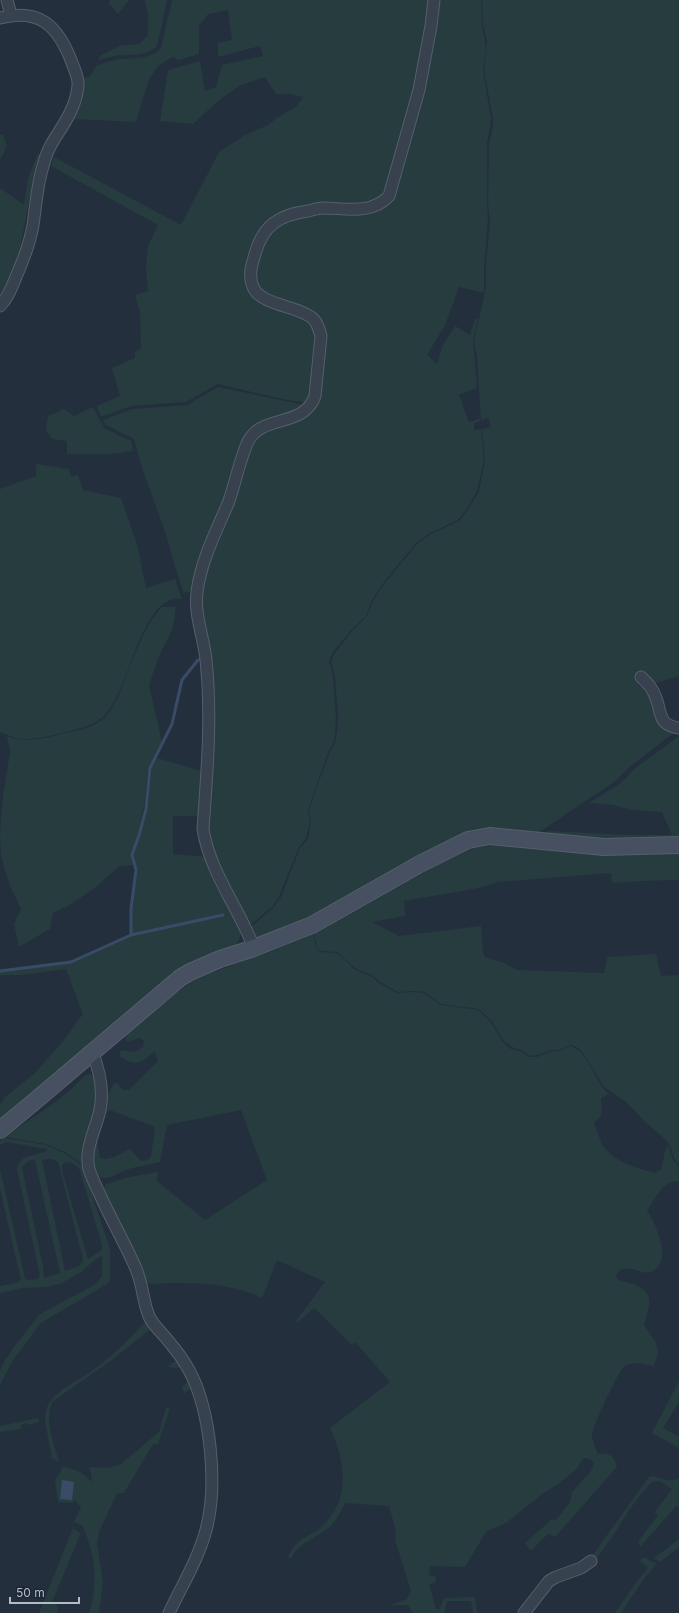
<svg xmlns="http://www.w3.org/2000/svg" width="679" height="1613" viewBox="0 0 679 1613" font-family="Inter,sans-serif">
<rect width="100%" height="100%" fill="#242f3e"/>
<!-- green -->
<g fill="#263c3f" fill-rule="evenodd">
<path d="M 110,0 L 129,0 L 118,14 L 109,3 Z"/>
<path d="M 145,0 L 167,0 L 157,46 C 147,57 128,54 114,56 C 109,57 103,59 98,60 L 101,55 L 122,45 L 139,44 L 148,35 L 148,16 Z"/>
<path d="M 172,0 L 431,0 L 423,63 L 389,189 L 376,204 L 322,206 L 259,233 L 247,256 L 245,275 L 249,288 L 304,317 L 312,326 L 317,338 L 312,394 L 307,403 L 282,399 L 218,384 L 186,402 L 131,406 L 101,417 L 97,406 L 120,396 L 112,368 L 135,358 L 135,352 L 141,348 L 140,312 L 135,295 L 148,291 L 146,267 L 148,246 L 158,225 L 51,166 L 54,157 L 181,225 L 219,152 L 245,135 L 268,125 L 278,117 L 296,107 L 303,97 L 290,94 L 276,94 L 265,77 L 239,86 L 218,101 L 193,124 L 160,121 L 168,70 L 200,61 L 205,91 L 216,87 L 222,65 L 263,56 L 260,46 L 218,57 L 218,43 L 232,40 L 228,10 L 208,14 L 199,26 L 199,54 L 178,60 L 173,57 L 159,65 L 149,79 L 136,122 L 72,119 L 84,85 L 83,79 L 91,75 L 96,66 C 102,64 109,61 115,60 C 131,57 149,61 161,48 Z"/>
<path d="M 436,0 L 481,0 L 482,24 L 486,49 L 483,70 L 491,119 L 487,144 L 487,204 L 488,220 L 484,265 L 484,293 L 459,287 L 445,325 L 427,355 L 437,364 L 442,347 L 455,326 L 470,335 L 475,319 L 478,319 L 473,341 L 477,388 L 459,395 L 469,422 L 480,419 L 480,421 L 474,423 L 474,430 L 481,429 L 484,461 L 477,491 L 466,510 L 458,520 L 430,533 L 416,543 L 384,582 L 372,600 L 366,616 L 352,629 L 333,652 L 329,661 L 333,676 L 336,718 L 335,731 L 334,742 L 329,750 L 311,801 L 308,812 L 310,822 L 306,838 L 299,847 L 279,896 L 273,906 L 248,927 L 215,859 L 208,829 L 201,600 L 206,570 L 256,434 L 310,412 L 322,330 L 259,289 L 252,276 L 266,235 L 288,218 L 388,202 Z"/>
<path d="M 482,0 L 679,0 L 679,676 L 656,683 L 645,673 L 639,675 L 637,682 L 649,697 L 656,714 L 675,732 L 627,769 L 617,780 L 538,833 L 485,829 L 471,831 L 299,924 L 261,938 L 257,937 L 250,928 L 274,907 L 281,897 L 300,848 L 308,839 L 311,822 L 309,812 L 312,801 L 330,751 L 335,743 L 337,731 L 338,718 L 335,676 L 331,661 L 335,653 L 353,630 L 367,616 L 373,601 L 385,583 L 417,544 L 431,534 L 459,521 L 467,511 L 479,492 L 485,461 L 482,429 L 490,427 L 489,418 L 481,420 L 477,358 L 474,341 L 486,287 L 486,265 L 490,220 L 488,204 L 489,144 L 493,127 L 493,119 L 484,70 L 487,41 L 483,24 Z"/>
<path d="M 0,135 L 3,135 L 7,146 L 0,160 Z"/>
<path d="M 38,153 L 41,155 C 36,172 31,188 28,206 C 22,236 19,270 0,295 L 0,188 L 24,205 L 28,178 Z"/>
<path d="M 218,387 L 305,405 L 303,407 L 256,428 L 193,591 L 184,593 C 175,571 171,548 163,526 C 153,497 141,469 134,439 L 106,425 L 103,420 L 132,409 L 187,405 Z"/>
<path d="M 93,407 L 104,428 L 131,441 L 133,451 L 112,454 L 67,454 L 67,441 L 52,439 L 46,430 L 48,416 L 64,409 L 74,416 Z"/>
<path d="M 36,464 L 69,469 L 71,476 L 78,475 L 83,490 L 121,498 L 137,544 L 146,588 L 175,579 L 182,599 C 140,593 130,692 104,716 C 92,727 77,729 62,733 C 51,736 32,740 20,739 C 13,738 6,734 0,732 L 0,489 L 36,476 Z"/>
<path d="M 162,607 L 176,607 L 173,628 L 159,656 L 149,685 L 162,742 L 148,768 L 145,801 L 138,833 L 131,855 L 133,865 L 118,867 L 97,886 L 70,905 L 53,913 L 50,929 L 19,947 L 14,924 L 21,909 L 10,886 L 1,856 L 0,834 L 3,795 L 10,752 L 7,736 C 23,743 44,739 61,734 C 72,731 85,730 96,724 C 113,714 118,697 125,679 C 134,656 145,625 162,607 Z"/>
<path d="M 679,736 L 679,838 L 598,838 L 546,833 L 549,831 L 630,835 L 672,835 L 662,812 L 632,810 L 613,805 L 589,803 L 621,783 L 633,770 Z"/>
<path d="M 157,758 L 205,772 L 199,816 L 173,816 L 173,854 L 207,857 L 240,930 C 241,936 239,941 235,946 L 171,977 L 158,986 L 0,1123 L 0,1105 L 5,1097 L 34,1074 L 64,1040 L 83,1014 L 66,969 L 22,975 L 0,975 L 0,972 L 71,962 L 131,936 L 224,916 L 223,914 L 132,934 L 131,909 L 137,870 L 133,855 L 147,810 L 152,767 Z"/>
<path d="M 495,845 C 525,846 554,851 584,853 C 615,856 647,856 679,853 L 679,880 L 642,881 L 612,883 L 611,873 L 498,882 L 479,888 L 404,901 L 405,916 L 372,922 L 399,936 L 481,926 L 483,952 L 485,957 L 504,963 L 517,970 L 604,973 L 607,957 L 656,954 L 661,976 L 679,975 L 679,1166 L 674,1158 L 669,1144 L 664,1138 L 646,1123 L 627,1103 L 604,1087 L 583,1053 L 577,1047 L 571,1045 L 559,1050 L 552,1050 L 537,1055 L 530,1056 L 523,1051 L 512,1047 L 504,1041 L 491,1020 L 479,1009 L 441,1004 L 425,992 L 415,991 L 398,992 L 380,982 L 372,975 L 355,968 L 337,952 L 321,951 L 317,947 L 314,934 L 436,866 L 474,848 Z"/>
<path d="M 313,934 L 316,947 L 320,952 L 336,953 L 346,961 L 354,969 L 371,976 L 379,983 L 397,993 L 415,992 L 424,993 L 441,1005 L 478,1010 L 490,1021 L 503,1042 L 511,1049 L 522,1052 L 530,1057 L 537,1057 L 552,1051 L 559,1051 L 571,1046 C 590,1054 594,1081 609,1094 L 601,1098 C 601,1111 605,1114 594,1123 C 597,1130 600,1141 604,1147 C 615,1162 637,1168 654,1173 L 661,1170 C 664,1161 663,1152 668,1145 L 673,1159 L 679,1168 L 679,1181 C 662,1181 656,1198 647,1211 C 656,1223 674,1263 651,1272 C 644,1274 640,1271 633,1269 C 630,1268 625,1269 621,1269 L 615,1277 C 620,1281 623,1281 629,1283 C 656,1290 650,1304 644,1325 L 656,1343 L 658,1353 L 654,1366 C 645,1365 632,1360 624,1367 C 618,1372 591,1429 592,1437 C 593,1442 596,1449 598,1454 C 609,1452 614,1456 617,1467 L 555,1537 L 548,1534 L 531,1551 L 525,1543 L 552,1519 L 556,1520 L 570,1502 L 572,1492 L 591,1471 L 594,1463 L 590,1459 L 584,1458 L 576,1470 L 559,1483 L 541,1495 L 506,1523 L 486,1532 L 465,1567 L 430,1566 L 429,1575 L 436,1576 L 435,1583 L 429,1584 L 436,1609 L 439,1610 L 444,1598 L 475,1597 L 477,1613 L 473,1613 L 471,1601 L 447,1601 L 444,1613 L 413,1613 L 408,1605 L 389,1605 L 406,1600 L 411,1591 L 395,1540 L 396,1531 L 389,1506 L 345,1503 C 341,1512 336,1522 327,1529 C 315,1539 297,1544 291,1559 L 288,1557 C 290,1553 292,1547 296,1544 C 302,1537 314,1534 321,1527 C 351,1501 346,1461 330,1428 L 390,1382 L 355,1342 L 352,1345 L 314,1308 L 297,1323 L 296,1321 L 325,1282 L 277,1260 L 262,1298 C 229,1282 188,1282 152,1284 L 146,1282 L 105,1196 L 103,1189 L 106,1184 L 129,1177 L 158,1172 L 157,1181 L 205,1220 L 267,1180 L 241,1110 L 167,1125 L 160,1162 C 149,1165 137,1166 126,1170 C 120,1172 112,1178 105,1178 C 85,1179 95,1142 96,1132 L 100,1158 C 110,1162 120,1153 130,1149 L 141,1161 L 147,1160 L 151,1157 L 155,1127 L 110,1110 L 100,1118 L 104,1101 L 115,1082 L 124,1090 L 129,1090 L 158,1061 L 155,1051 C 140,1064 136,1067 119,1056 L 121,1050 L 135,1052 L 143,1047 L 144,1041 L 140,1038 L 127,1042 L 124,1036 L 161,1004 L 196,979 L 247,959 L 273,951 Z"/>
<path d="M 90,1074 L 95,1077 L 100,1086 L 86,1166 L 65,1152 L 46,1144 L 5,1137 L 54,1103 L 70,1090 L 86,1075 Z"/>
<path d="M 4,1138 L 46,1145 L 64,1153 L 82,1165 L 110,1249 L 110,1280 L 107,1284 L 41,1323 L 13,1360 L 0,1385 L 0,1371 L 5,1360 L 17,1343 L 40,1314 L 96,1284 L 102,1276 L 102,1256 L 96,1259 L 81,1272 L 60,1284 L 45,1287 L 23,1288 L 0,1293 L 0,1286 L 16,1283 L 21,1280 L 0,1189 L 0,1169 L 25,1278 L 28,1280 L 38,1279 L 40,1275 L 17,1170 C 18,1155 33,1156 45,1152 L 47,1149 L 6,1142 L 0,1145 L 0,1141 ZM 51,1159 L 58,1162 L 82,1255 L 83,1261 L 79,1266 L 65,1271 L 42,1160 ZM 35,1160 L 60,1273 L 44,1278 L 43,1266 L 22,1168 L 28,1161 ZM 71,1162 L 79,1168 L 102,1245 L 102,1250 L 88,1259 L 63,1174 L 62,1166 L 64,1163 Z"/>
<path d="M 148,1318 C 158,1334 173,1347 183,1364 C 206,1401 216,1473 206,1516 C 209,1472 205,1429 192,1388 L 184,1393 L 182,1387 L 188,1382 L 181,1367 L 176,1368 L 167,1367 L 177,1360 L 152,1328 L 113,1359 L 52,1402 C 45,1422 53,1442 59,1461 L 52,1459 L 45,1421 C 45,1415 46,1408 49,1403 C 58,1389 76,1382 89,1373 C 110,1358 132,1338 148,1318 Z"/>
<path d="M 679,1381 L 679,1402 L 663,1428 L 679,1437 L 679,1448 L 652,1433 Z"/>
<path d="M 166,1408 L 170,1408 L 158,1444 L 153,1444 L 124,1493 L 117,1493 L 99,1532 L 97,1544 L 103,1582 L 99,1613 L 89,1613 C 97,1589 96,1564 88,1540 C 86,1536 85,1530 82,1526 C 80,1524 76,1523 74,1522 L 81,1507 L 74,1499 L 73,1503 L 58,1502 L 55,1480 L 61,1471 L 62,1467 C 75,1468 83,1473 92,1482 L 90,1467 L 108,1468 L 121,1464 L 159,1432 Z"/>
<path d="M 38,1418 L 39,1422 L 28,1425 L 26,1423 L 21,1425 L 21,1429 L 0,1432 L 0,1426 Z"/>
<path d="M 654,1476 C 662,1479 671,1483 679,1478 L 679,1508 L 677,1505 L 640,1547 L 638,1542 L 658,1515 L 655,1512 L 672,1489 L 659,1481 L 652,1482 C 628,1505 616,1537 593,1562 L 592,1556 L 649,1477 Z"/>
<path d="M 73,1528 L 81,1533 L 52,1602 L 58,1606 L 57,1613 L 39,1613 Z"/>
<path d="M 679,1539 L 679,1547 L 660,1562 L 654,1558 Z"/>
<path d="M 644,1557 L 652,1562 L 657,1563 L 643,1580 L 621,1613 L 615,1613 L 637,1581 L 648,1568 L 640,1561 Z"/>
</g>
<!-- water -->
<path fill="#394c67" d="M 62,1480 L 74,1482 L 72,1500 L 60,1499 Z"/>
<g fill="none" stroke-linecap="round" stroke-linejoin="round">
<!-- stream -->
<g stroke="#394c67" stroke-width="3">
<path d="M 131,935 L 131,909 L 136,870 L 132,855 L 139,835 L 146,809 L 150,768 L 172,724 L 182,680 L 198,660"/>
<path d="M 0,971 L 71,962 L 131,935 L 223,915"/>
</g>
<defs>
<g id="street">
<path d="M 7,0 L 11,15"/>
<path d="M 0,18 C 39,8 57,25 71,60 C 74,69 79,77 78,86 C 76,108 63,125 52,143 C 48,150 45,158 43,166 C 37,185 36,205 33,225 C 30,243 23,261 16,277 C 12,287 8,298 0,306"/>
<path d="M 641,677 C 648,683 653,689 656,698 C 662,714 658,725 679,728"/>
<path d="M 254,948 C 239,908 210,873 203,829 C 207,773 212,717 206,660 C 204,638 194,615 197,592 C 201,560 217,530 229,501 C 235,483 239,464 246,446 C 258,412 303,430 315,396 L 321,336 C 319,329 317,321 311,317 C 297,306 263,305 254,289 C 248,277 251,267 255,254 C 263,225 279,215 308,211 C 313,210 318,208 323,208 C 346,208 371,215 389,196 L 419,90 L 431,26 L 434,0"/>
<path d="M 92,1052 C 100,1071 104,1089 100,1110 C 96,1129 84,1149 89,1169 C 92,1179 97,1188 101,1197 C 111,1219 123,1240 133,1262 C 138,1272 141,1283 143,1294 C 145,1302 146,1312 151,1320 C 156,1328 164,1335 170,1343 C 177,1351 184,1361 189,1370 C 211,1411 218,1486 206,1530 C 198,1560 182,1585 169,1613"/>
<path d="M 524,1613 L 549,1581 L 556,1577 L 581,1568 L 591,1561"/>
</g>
<path id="secondary" d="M 0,1130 L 35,1101 L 180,978 L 190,972 L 220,959 L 254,948 L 312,925 L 420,864 L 468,840 L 490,836 L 604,847 L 679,845"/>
</defs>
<!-- street casing -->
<use href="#street" stroke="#565f6c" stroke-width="13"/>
<!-- secondary casing -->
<use href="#secondary" stroke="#565f6c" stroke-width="18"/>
<!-- street -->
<use href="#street" stroke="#38414e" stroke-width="11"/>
<!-- secondary -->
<use href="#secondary" stroke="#465061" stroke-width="16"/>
</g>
<!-- scale -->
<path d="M10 1597v6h69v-6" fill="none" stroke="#b4bcc9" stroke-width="2"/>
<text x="16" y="1597" font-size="12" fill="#b4bcc9" stroke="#1d2633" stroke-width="3" paint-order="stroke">50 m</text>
</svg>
